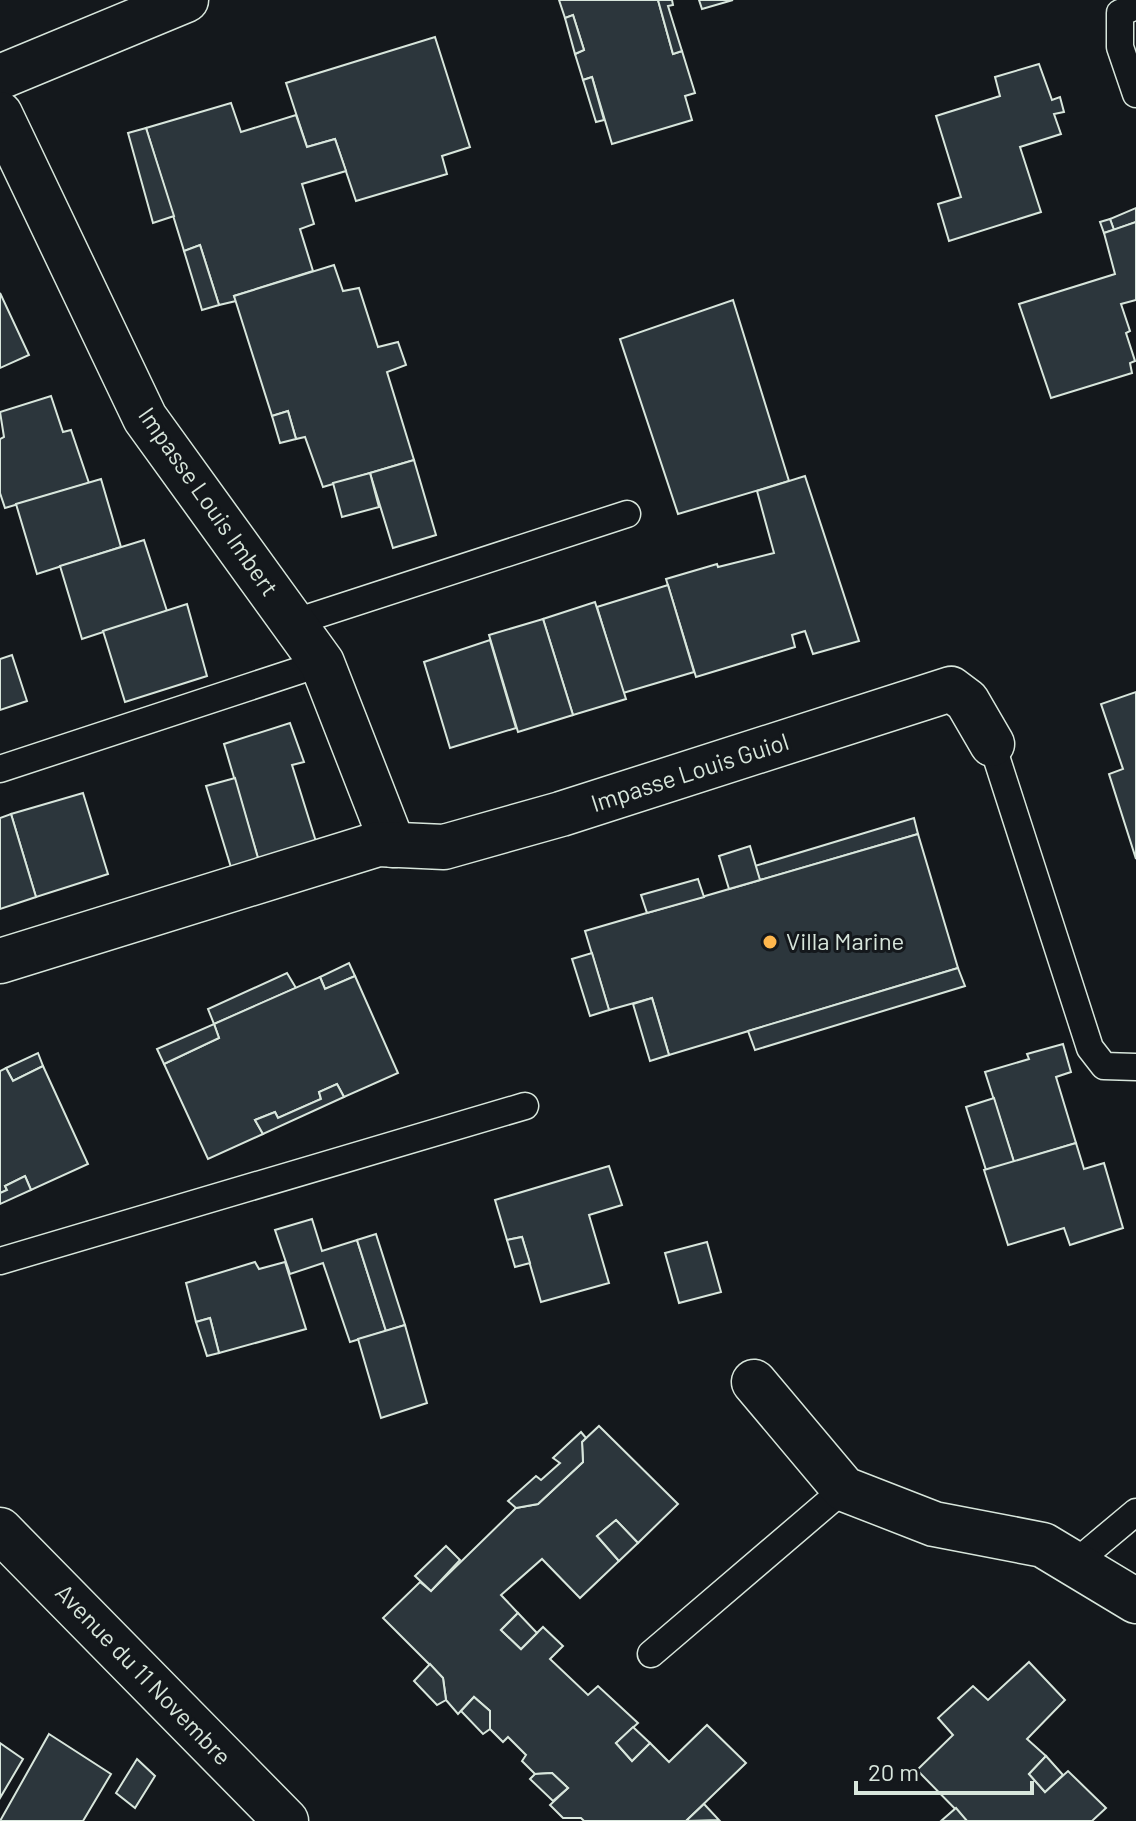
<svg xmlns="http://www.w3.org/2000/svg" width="1136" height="1821" viewBox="0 0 1136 1821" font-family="Barlow,sans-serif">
<rect width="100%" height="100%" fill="#14181c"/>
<!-- building -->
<g fill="#2c363c" stroke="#d8e6dc" stroke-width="2">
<path d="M 559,0 L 658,0 L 673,54 L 682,51 L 695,93 L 685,96 L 692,120 L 612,144 L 592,77 L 583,80 L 575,54 L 584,50 L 573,15 L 565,18 Z"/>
<path d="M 658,0 L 672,0 L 673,5 L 668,6 L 682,51 L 673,54 Z"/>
<path d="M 699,0 L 733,0 L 702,9 Z"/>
<path d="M 573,15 L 584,50 L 575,54 L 565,18 Z"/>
<path d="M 435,37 L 470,147 L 442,156 L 447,174 L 356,201 L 335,139 L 307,147 L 286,83 Z"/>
<path d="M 1039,64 L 1052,100 L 1060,97 L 1064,112 L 1054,114 L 1061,134 L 1020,147 L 1041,212 L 949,241 L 938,204 L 961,197 L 936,116 L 1000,96 L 995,77 Z"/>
<path d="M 592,77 L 604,120 L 596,122 L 583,80 Z"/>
<path d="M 231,103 L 241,132 L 296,115 L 307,147 L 335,139 L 346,171 L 302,184 L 314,224 L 300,229 L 313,271 L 234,296 L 236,301 L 219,305 L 200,245 L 184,251 L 146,128 Z"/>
<path d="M 146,128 L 174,216 L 153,223 L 128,133 Z"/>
<path d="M 1136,208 L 1136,222 L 1114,230 L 1110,219 Z"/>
<path d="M 1110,219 L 1114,230 L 1104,233 L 1100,222 Z"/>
<path d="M 1136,222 L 1136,300 L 1121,304 L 1130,331 L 1126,333 L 1135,361 L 1130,363 L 1132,373 L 1051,398 L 1019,304 L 1115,274 L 1104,233 Z"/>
<path d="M 200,245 L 219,305 L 202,310 L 184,251 Z"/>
<path d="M 334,265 L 343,291 L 359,288 L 378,347 L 398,342 L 406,365 L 387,372 L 414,460 L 323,487 L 305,437 L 296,439 L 288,411 L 272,416 L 234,296 Z"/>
<path d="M 0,293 L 29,355 L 0,368 Z"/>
<path d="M 733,300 L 789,481 L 678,514 L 620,339 Z"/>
<path d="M 51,396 L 63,432 L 71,430 L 89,483 L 5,508 L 0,493 L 0,439 L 4,437 L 0,412 Z"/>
<path d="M 288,411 L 296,439 L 280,443 L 272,416 Z"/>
<path d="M 414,460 L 436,535 L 393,548 L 370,473 Z"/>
<path d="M 370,473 L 379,507 L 342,517 L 333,483 Z"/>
<path d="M 805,476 L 859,641 L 813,654 L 805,631 L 792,635 L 795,647 L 696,677 L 666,579 L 717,564 L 718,567 L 774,553 L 757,491 Z"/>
<path d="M 101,479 L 121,547 L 37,574 L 16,504 Z"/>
<path d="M 144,540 L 167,611 L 82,639 L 60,566 Z"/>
<path d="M 668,585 L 694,672 L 623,693 L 597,607 Z"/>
<path d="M 595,602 L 626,699 L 573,715 L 543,619 Z"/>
<path d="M 187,604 L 207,676 L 125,702 L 103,631 Z"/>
<path d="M 543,619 L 573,715 L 518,732 L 489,635 Z"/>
<path d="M 490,640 L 516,728 L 450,748 L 424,662 Z"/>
<path d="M 12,655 L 27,701 L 0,710 L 0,659 Z"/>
<path d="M 1136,692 L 1136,859 L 1109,774 L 1123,769 L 1101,704 Z"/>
<path d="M 290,723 L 304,762 L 292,765 L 318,848 L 260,865 L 224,744 Z"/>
<path d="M 235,778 L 260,865 L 233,874 L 206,786 Z"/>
<path d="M 83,793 L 108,874 L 36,897 L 11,814 Z"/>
<path d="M 11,814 L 36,897 L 0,909 L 0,818 Z"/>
<path d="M 914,818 L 918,834 L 760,880 L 755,866 Z"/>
<path d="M 918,834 L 958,968 L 669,1055 L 652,998 L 609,1010 L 585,931 Z"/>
<path d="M 750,846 L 760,880 L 729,889 L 719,856 Z"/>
<path d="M 698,879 L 704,897 L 647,913 L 641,895 Z"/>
<path d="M 592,953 L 609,1010 L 590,1016 L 572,959 Z"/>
<path d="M 349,963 L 355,976 L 325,989 L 320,977 Z"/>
<path d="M 958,968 L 965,986 L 755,1050 L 748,1031 Z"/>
<path d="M 287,973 L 296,988 L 214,1024 L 208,1009 Z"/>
<path d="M 355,976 L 398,1073 L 344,1097 L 337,1084 L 319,1092 L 321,1099 L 278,1118 L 275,1112 L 255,1120 L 263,1134 L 208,1159 L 164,1064 L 219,1038 L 214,1024 L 320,977 L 325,989 Z"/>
<path d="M 652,998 L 669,1055 L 650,1061 L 633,1004 Z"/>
<path d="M 214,1024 L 219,1038 L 164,1064 L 157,1049 Z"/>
<path d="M 1063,1044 L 1071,1072 L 1056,1077 L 1076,1143 L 1014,1162 L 985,1072 L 1029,1059 L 1027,1054 Z"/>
<path d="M 38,1053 L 43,1066 L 13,1081 L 6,1068 Z"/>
<path d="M 43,1066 L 88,1164 L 31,1190 L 25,1176 L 5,1186 L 7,1190 L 0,1193 L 0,1071 L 6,1068 L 13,1081 Z"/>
<path d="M 337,1084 L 344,1097 L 263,1134 L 255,1120 L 275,1112 L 278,1118 L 321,1099 L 319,1092 Z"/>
<path d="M 994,1098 L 1014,1162 L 986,1170 L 966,1107 Z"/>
<path d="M 1076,1143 L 1084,1169 L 1104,1163 L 1123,1228 L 1070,1245 L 1064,1228 L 1008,1245 L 984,1170 Z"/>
<path d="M 609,1166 L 622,1205 L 589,1215 L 609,1283 L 541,1302 L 522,1237 L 507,1240 L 495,1200 Z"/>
<path d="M 25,1176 L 31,1190 L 0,1204 L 0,1193 L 7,1190 L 5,1186 Z"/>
<path d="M 312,1219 L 322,1251 L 357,1240 L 386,1331 L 350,1342 L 323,1263 L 290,1274 L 275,1230 Z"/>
<path d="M 376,1234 L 405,1325 L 386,1331 L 357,1240 Z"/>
<path d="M 522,1237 L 530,1263 L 515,1267 L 507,1240 Z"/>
<path d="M 707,1242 L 721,1292 L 679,1303 L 665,1253 Z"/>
<path d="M 255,1262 L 259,1269 L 285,1262 L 306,1329 L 219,1353 L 210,1318 L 196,1322 L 186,1283 Z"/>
<path d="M 210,1318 L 219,1353 L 207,1356 L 196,1322 Z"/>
<path d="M 405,1325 L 427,1403 L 381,1418 L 358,1339 Z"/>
<path d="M 599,1426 L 678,1504 L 638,1543 L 616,1520 L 597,1536 L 619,1561 L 580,1598 L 542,1559 L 501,1595 L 518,1613 L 501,1630 L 521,1649 L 543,1627 L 563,1646 L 550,1659 L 588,1695 L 598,1686 L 638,1723 L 616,1743 L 632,1761 L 650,1743 L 669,1762 L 707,1725 L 746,1763 L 686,1821 L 584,1821 L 581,1818 L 563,1818 L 550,1805 L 568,1788 L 552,1773 L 535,1774 L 522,1761 L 526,1755 L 508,1737 L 503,1742 L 490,1729 L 490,1711 L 474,1697 L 458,1714 L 446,1700 L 443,1678 L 383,1618 L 420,1582 L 431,1591 L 516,1508 L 538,1504 L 583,1462 L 582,1442 Z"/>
<path d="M 581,1432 L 586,1438 L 582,1442 L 583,1462 L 538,1504 L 516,1508 L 508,1501 L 536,1476 L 541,1480 L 560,1463 L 553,1458 Z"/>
<path d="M 616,1520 L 638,1543 L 619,1561 L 597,1536 Z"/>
<path d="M 446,1546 L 460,1560 L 431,1591 L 415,1576 Z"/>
<path d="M 518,1613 L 537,1633 L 521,1649 L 501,1630 Z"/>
<path d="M 1029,1662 L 1065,1700 L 1027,1739 L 1046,1756 L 1029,1774 L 1045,1792 L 1068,1771 L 1106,1808 L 1092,1821 L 967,1821 L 917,1770 L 953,1735 L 938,1718 L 973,1686 L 988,1700 Z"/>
<path d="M 430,1664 L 443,1678 L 446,1700 L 437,1705 L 414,1681 Z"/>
<path d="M 474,1697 L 490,1711 L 490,1729 L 483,1734 L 461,1711 Z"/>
<path d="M 633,1727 L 650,1743 L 632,1761 L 616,1743 Z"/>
<path d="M 49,1734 L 111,1774 L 83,1821 L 0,1821 Z"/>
<path d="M 0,1743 L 23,1759 L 0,1798 Z"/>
<path d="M 1046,1756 L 1063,1775 L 1045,1792 L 1029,1774 Z"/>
<path d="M 137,1759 L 155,1776 L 135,1808 L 116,1793 Z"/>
<path d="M 552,1773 L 568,1788 L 553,1801 L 530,1779 L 535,1774 Z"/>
<path d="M 704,1804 L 719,1820 L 686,1821 Z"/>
<path d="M 956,1808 L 967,1821 L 941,1821 Z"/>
</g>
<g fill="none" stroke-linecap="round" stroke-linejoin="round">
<defs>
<g id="lane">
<path d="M 1136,6 L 1120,13 L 1120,47 L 1136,94"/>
<path d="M 295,622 L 627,514"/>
<path d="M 992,744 L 1090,1048 L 1104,1066 L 1136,1067"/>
<path d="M 0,769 L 322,663"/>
<path d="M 0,1261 L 525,1106"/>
<path d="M 1074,1564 L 1136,1512"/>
<path d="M 651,1654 L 844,1489"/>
</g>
<g id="street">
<path d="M 0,77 L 186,0"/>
<path d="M 0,114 L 145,418 L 322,663 L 393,845"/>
<path d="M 0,961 L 378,844 L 444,847 L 561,814 L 951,689 L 967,701 L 992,744"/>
<path d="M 754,1382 L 844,1489 L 934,1524 L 1043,1545 L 1136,1601"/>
</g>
<path id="primary" d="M 0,1530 L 286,1821"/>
</defs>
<!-- lane casing -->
<use href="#lane" stroke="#d8e6dc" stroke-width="29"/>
<!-- street casing -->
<use href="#street" stroke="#d8e6dc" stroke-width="47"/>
<!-- primary casing -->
<use href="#primary" stroke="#d8e6dc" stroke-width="47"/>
<!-- lane -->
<use href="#lane" stroke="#14181c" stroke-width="26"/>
<!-- street -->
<use href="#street" stroke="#14181c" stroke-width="44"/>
<!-- primary -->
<use href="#primary" stroke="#14181c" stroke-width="44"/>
</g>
<!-- markers -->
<circle fill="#ffb74d" stroke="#14181c" stroke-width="3" cx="770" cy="942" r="8"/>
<g text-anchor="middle" stroke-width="6" stroke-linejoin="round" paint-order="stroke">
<!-- street labels -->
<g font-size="24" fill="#d8e6dc" stroke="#14181c">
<text transform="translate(208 502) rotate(55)" y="8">Impasse Louis Imbert</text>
<text transform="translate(690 773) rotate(-18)" y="8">Impasse Louis Guiol</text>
<text transform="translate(143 1675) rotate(46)" y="8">Avenue du 11 Novembre</text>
</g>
<!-- poi labels -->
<g font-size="24" fill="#d8e6dc" stroke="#14181c" text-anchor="start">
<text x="786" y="950">Villa Marine</text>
</g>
</g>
<!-- scale -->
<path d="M856 1781v12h176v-12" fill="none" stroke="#d8e6dc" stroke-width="4"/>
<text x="868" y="1781" font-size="24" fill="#d8e6dc" stroke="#14181c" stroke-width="6" paint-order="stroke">20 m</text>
</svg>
